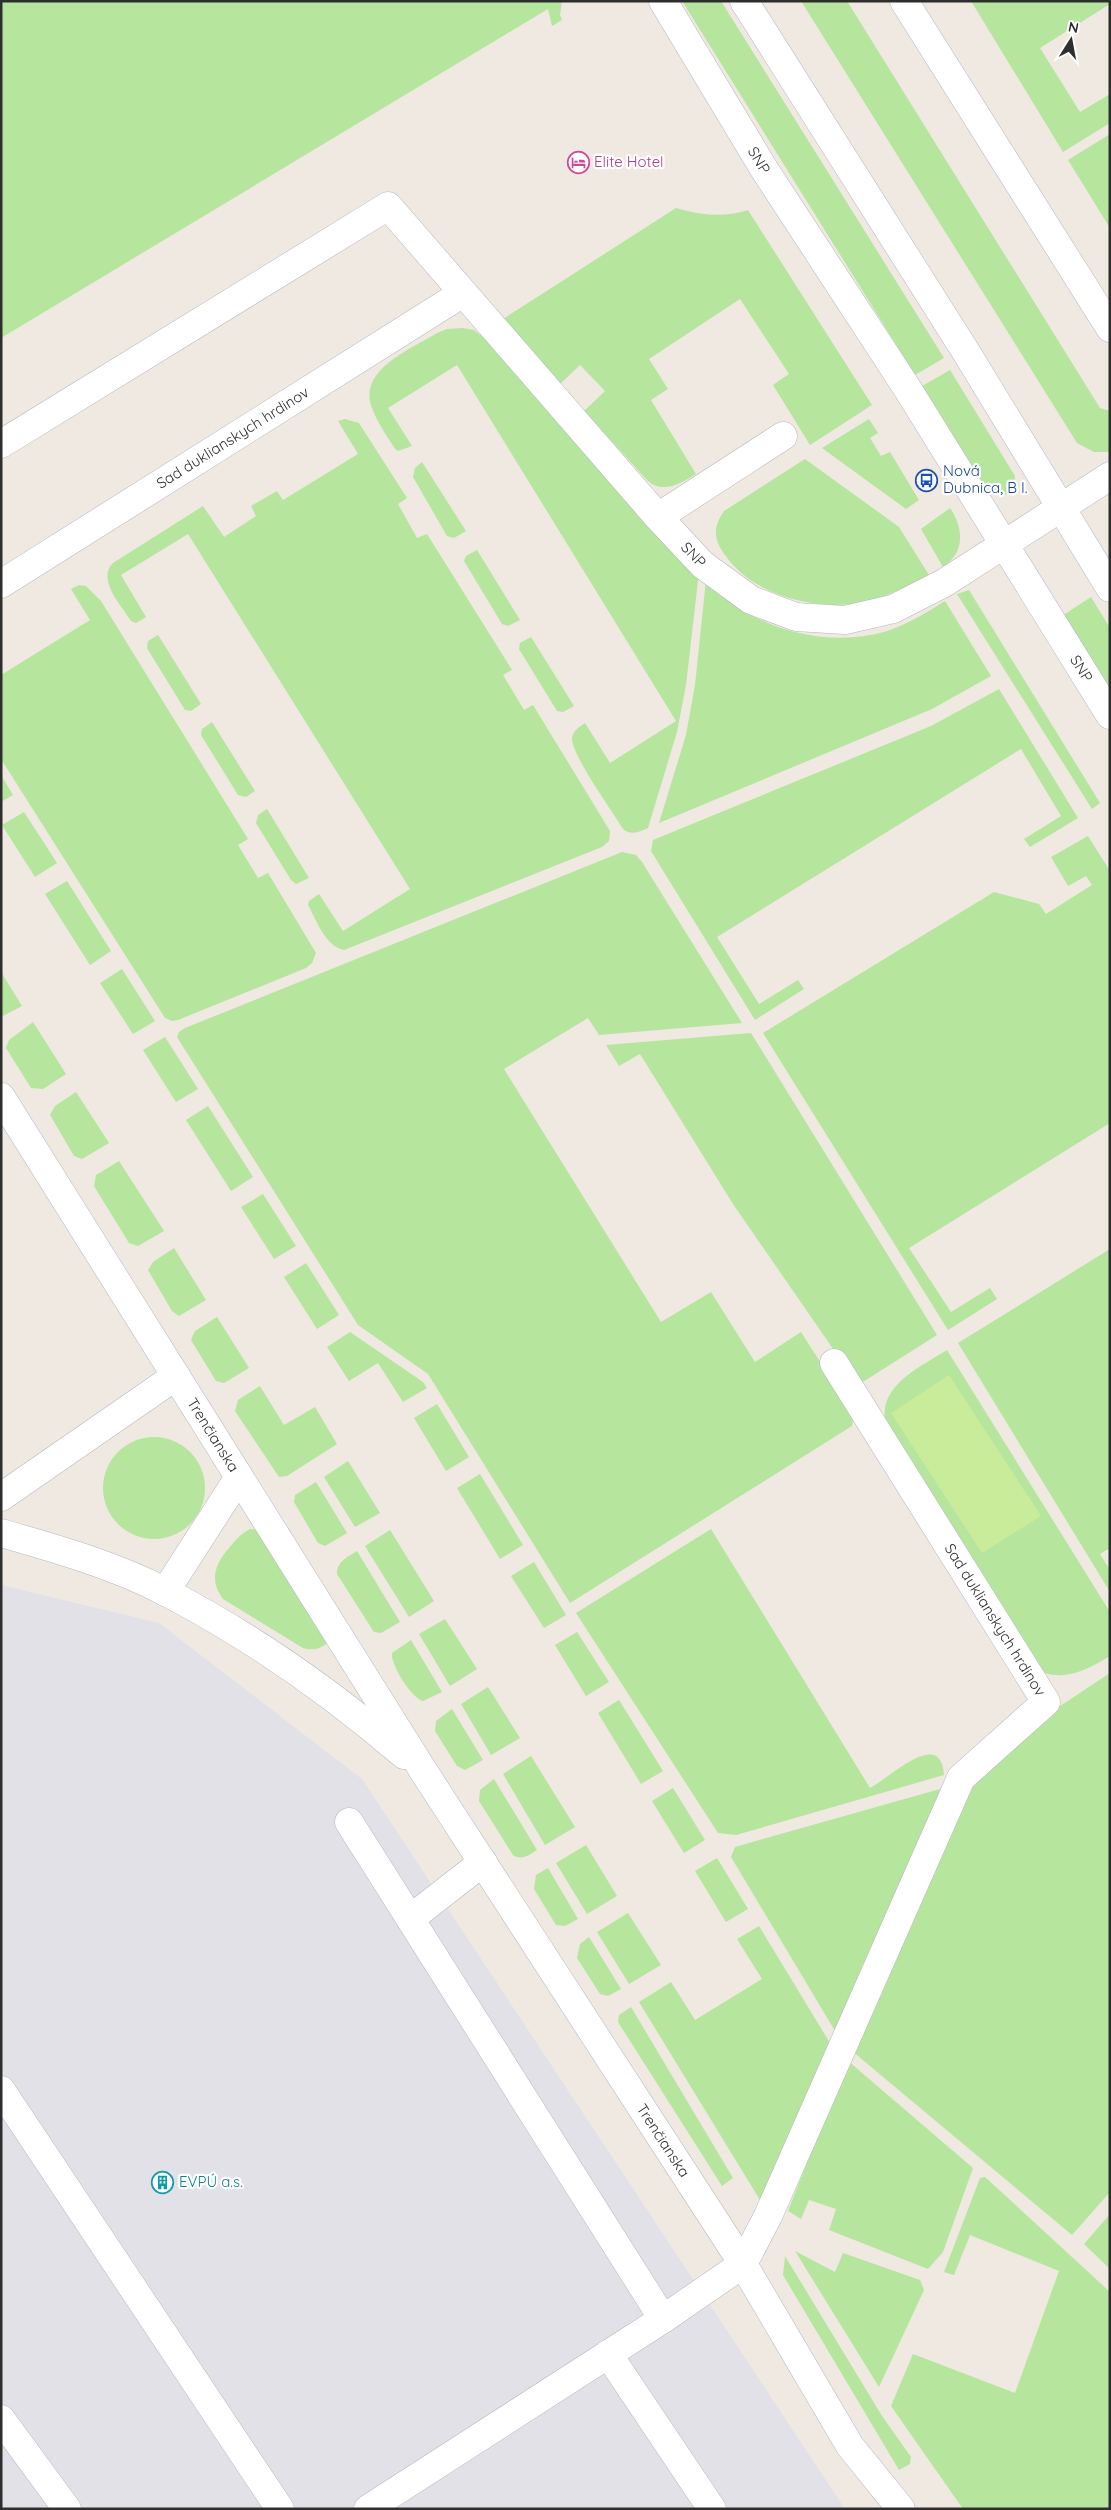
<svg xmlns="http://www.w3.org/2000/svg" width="1111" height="2510" viewBox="0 0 1111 2510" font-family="Quicksand,sans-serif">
<rect width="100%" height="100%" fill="#efe9e1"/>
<!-- industrial -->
<path fill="#e3e1e8" d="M 1,1585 L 159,1623 L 362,1779 L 845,2509 L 1,2509 Z"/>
<!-- green -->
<g fill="#b6e59e">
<path d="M 1,1 L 562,1 L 560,15 L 562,20 L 552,26 L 548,9 L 1,338 Z"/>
<path d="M 682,1 L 721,1 L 944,358 L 915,375 Z"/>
<path d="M 801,1 L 847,1 L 1100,408 L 1110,411 L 1110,452 L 1094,452 L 1077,443 Z"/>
<path d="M 971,1 L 1110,1 L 1110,4 L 1040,48 L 1080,112 L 1110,94 L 1110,123 L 1063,152 Z"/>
<path d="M 1110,134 L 1110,228 L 1068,160 Z"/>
<path d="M 676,208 C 701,215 723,218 748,210 L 872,405 L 810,445 L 773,385 L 789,374 L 740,299 L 649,359 L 668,389 L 651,400 L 696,474 C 681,483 663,495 647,480 L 584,411 L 605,391 L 580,365 L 559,385 L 500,321 Z"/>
<path d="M 463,328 L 474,330 L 489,342 L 699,572 L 686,685 L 677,732 L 648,828 C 639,832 631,836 623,829 C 613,812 570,753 572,737 C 574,730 579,727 585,723 L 610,763 L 676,721 L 457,365 L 388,408 L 412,446 L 398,451 L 395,449 C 387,436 377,422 372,408 C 357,370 411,349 437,333 L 447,329 Z"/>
<path d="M 950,370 L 1015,476 L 1014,485 L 1005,495 L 994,495 L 987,490 L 922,386 Z"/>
<path d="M 345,419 L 359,423 L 407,498 L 398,504 L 417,538 L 427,534 L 512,670 L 503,675 L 524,710 L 533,705 L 610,831 L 609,841 L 602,847 L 344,950 C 325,946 317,921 308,905 L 309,901 L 319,894 L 343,931 L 410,889 L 188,534 L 121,575 L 146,617 L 136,623 L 131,621 C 122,606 96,579 113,563 L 203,506 L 224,537 L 256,516 L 251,506 L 277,491 L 283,500 L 358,454 L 338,421 Z"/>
<path d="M 869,419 L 878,433 L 870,438 L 881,456 L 890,452 L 919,500 L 906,509 L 822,448 Z"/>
<path d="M 805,459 L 899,527 L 929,575 C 899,591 870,605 835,605 C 794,604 750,590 725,555 C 713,539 713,527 724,511 Z"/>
<path d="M 422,462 L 466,531 L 454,538 L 447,536 L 413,477 L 415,468 Z"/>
<path d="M 950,508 C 964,529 965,552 943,567 L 921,529 Z"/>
<path d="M 477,550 L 520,620 L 508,626 L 502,624 L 464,561 L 466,556 Z"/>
<path d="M 706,580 C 748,627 823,649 884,632 C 906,625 926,613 945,601 L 991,676 L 932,709 L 659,823 L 686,735 L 695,685 Z"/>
<path d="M 79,585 L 86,586 L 101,601 L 248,839 L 238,845 L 258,878 L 268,873 L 316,953 L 312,963 L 306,968 L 178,1020 L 172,1021 L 165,1018 L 1,759 L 1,675 L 90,620 L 71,589 Z"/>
<path d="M 969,590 L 1100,803 L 1092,809 L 957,594 Z"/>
<path d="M 1091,597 L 1110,628 L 1110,692 L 1062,616 Z"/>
<path d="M 158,635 L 201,704 L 191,711 L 185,710 L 147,648 L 148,641 Z"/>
<path d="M 531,637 L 574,706 L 563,712 L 557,711 L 519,649 L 520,643 Z"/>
<path d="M 999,689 L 1078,818 L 1030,847 L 1024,839 L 1061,816 L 1021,749 L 717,937 L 759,1004 L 798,980 L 804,989 L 755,1020 L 651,851 L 653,840 L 931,726 Z"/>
<path d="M 212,722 L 255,791 L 246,797 L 238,795 L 201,735 L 202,729 Z"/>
<path d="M 1,775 L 13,795 L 1,802 Z"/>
<path d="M 267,809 L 309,878 L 296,884 L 291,880 L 256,823 L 258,815 Z"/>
<path d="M 24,812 L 57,863 L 35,877 L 2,825 Z"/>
<path d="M 1088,836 L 1110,871 L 1110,1123 L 909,1248 L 951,1312 L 990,1288 L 997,1299 L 948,1330 L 763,1033 L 994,892 L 1039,904 L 1046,914 L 1092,885 L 1086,876 L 1068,886 L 1051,857 Z"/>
<path d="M 622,852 L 636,855 L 642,862 L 742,1023 L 599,1035 L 588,1018 L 504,1069 L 661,1322 L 711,1292 L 755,1362 L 801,1332 L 854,1415 L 852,1426 L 570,1603 L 428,1374 L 358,1325 L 177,1037 L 179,1032 L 185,1028 Z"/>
<path d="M 67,881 L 111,951 L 90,965 L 45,894 Z"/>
<path d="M 122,969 L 155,1021 L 133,1034 L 100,983 Z"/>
<path d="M 1,972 L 22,1006 L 1,1017 Z"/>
<path d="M 33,1022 L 66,1074 L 43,1089 L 31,1088 L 6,1048 L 9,1040 Z"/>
<path d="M 751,1033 L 937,1335 L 858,1385 L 733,1204 L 640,1054 L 619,1066 L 606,1045 Z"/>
<path d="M 165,1037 L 198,1089 L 176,1102 L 143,1050 Z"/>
<path d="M 76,1092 L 109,1143 L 82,1159 L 74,1156 L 50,1115 L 55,1106 Z"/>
<path d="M 208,1106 L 253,1177 L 231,1191 L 186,1120 Z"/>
<path d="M 119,1161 L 164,1231 L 138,1246 L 129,1243 L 94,1186 L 96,1175 Z"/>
<path d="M 263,1194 L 296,1246 L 274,1259 L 241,1207 Z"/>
<path d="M 174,1248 L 206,1300 L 179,1316 L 172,1311 L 148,1270 L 153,1262 Z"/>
<path d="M 1110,1249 L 1110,1548 L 1100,1554 L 1110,1570 L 1110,1592 L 958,1343 Z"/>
<path d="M 306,1263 L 339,1315 L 317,1329 L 284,1277 Z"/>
<path d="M 217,1317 L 249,1368 L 224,1383 L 216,1381 L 191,1340 L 195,1331 Z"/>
<path d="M 350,1332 L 423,1382 L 427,1388 L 403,1402 L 378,1363 L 349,1381 L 327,1347 Z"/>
<path d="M 947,1350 L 1110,1612 L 1110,1656 C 1088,1669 1067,1681 1042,1672 L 886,1424 C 876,1386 922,1366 947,1350 Z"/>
<path d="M 260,1386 L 284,1425 L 315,1407 L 337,1444 L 287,1476 L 279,1477 L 235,1411 L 238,1400 Z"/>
<path d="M 437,1404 L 469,1457 L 446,1471 L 414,1418 Z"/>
<circle cx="154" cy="1488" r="51"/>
<path d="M 348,1461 L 380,1513 L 355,1527 L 324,1477 Z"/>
<path d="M 480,1474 L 523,1545 L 500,1559 L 457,1488 Z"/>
<path d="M 316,1482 L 347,1533 L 325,1546 L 318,1543 L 294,1502 L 295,1495 Z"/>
<path d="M 250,1529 L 265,1531 L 330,1640 C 323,1649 313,1651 303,1648 L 223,1599 C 209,1580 215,1564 229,1548 C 236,1540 240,1534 250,1529 Z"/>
<path d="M 711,1529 L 870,1788 C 891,1777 941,1727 944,1775 L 736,1835 L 718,1833 L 576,1613 Z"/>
<path d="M 390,1530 L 434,1601 L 409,1617 L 365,1546 Z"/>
<path d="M 357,1551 L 400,1622 L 381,1633 L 374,1632 L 372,1629 L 337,1574 C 337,1561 348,1557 357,1551 Z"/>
<path d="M 534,1562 L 566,1615 L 544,1628 L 511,1576 Z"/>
<path d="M 445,1619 L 477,1669 L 450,1686 L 419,1634 Z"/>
<path d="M 577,1632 L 609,1682 L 586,1696 L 555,1645 Z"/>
<path d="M 411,1640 L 442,1692 L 423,1701 C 412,1699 390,1664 392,1653 Z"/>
<path d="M 1110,1673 L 1110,2192 L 1072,2235 L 852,2051 L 975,1779 L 1048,1714 Z"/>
<path d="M 488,1687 L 520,1738 L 491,1755 L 461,1704 Z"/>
<path d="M 619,1700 L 663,1771 L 641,1784 L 598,1713 Z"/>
<path d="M 452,1709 L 483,1760 L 465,1770 L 457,1766 L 435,1731 L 436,1721 Z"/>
<path d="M 531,1756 L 575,1827 L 545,1845 L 503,1774 Z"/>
<path d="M 494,1779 L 537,1850 C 529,1855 522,1861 513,1855 L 479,1801 L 480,1790 Z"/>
<path d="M 673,1788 L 705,1840 L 684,1853 L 652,1801 Z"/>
<path d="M 940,1789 L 937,1803 L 835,2031 L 731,1857 L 735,1847 Z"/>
<path d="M 586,1845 L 617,1896 L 587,1914 L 556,1863 Z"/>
<path d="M 717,1858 L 748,1909 L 726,1922 L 695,1871 Z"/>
<path d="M 548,1868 L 578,1919 L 565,1926 L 556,1925 L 534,1889 L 536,1875 Z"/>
<path d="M 628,1913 L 661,1965 L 629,1984 L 597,1932 Z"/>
<path d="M 759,1926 L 830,2043 L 760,2200 L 639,2002 L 671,1982 L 695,2020 L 762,1979 L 737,1939 Z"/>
<path d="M 589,1937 L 621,1989 L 608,1996 L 600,1994 L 577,1958 L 580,1944 Z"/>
<path d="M 631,2007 L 733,2178 L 722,2186 L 618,2022 L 619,2015 Z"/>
<path d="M 847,2060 L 973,2168 L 943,2252 L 928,2269 L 829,2230 L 836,2209 L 809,2200 L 801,2219 L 788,2211 Z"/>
<path d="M 985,2177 L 1110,2292 L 1110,2509 L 963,2509 L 891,2406 L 913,2354 L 1015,2393 L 1059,2271 L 970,2235 L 954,2275 L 944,2272 L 980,2178 Z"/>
<path d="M 1110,2214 L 1110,2269 L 1084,2244 Z"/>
<path d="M 795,2251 L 835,2272 L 843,2253 L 920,2280 L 924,2290 L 879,2387 Z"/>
<path d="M 785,2256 L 882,2416 L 911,2457 L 910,2464 L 899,2470 L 783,2275 Z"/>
</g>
<!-- pitch -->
<path fill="#c9ec9a" d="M 949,1375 L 1041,1516 L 982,1553 L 891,1413 Z"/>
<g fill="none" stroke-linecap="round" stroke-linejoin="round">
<defs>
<g id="minor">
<path id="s1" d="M 663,1 L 764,169 L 907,388 L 1110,715"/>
<path d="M 744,1 L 966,352 L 1110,588"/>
<path d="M 904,1 L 1110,328"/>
<path id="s2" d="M 1,444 L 388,206 L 658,517 L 703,565 L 751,600 L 796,617 L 845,620 L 893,609 L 944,583 L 1110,476"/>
<path d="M 658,517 L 783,436"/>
<path id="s3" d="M 1,584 L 463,293"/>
<path id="s4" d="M 1,1097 L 424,1772 L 743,2264 L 850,2446 L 901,2509"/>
<path d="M 1,1497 L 176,1376"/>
<path d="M 1,1533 C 57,1549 114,1565 166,1592 C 252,1637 331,1692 404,1755"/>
<path d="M 165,1592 L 239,1477"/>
<path d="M 349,1822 L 663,2319 L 743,2264 L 768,2216 L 961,1778 L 1046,1702 L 834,1363"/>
<path d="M 410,1919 L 483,1862"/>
<path d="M 1,2090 L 280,2509"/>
<path d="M 608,2354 L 712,2509"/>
<path d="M 1,2419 L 67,2509"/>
<path d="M 368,2509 L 663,2319"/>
</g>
</defs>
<!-- minor casing -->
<use href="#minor" stroke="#b4b7c1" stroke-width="29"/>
<!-- minor -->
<use href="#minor" stroke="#fff" stroke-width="28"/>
</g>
<!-- icons -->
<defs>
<symbol id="hotel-ring" viewBox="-11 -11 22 22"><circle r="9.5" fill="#fff" stroke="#d1479c" stroke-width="1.5"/><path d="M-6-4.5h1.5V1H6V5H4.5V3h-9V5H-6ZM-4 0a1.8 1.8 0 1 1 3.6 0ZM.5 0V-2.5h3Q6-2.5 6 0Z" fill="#d1479c"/></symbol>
<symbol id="bus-ring" viewBox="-11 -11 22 22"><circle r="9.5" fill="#fff" stroke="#1a4fb4" stroke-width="1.5"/><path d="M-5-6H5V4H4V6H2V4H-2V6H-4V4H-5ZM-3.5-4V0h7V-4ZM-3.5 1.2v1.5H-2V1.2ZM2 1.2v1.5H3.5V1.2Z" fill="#1a4fb4"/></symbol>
<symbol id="building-ring" viewBox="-11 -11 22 22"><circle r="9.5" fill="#fff" stroke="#0f9aa8" stroke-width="1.5"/><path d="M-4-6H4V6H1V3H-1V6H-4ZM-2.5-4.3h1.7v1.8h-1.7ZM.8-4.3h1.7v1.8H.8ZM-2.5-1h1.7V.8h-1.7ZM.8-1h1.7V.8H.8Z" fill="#0f9aa8"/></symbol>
</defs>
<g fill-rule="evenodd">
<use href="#hotel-ring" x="566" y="150" width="25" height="25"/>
<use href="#bus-ring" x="914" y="468" width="25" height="25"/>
<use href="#building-ring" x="150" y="2170" width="25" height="25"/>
</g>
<g text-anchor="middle" stroke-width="4.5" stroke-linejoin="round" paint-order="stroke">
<!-- street labels -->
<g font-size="15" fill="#2e2e2e" stroke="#fff">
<text dy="5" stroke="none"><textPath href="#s1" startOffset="186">SNP</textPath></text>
<text dy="5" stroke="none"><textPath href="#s3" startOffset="274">Sad duklianskych hrdinov</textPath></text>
<text dy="5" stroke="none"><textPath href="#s2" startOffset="918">SNP</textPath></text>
<text dy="5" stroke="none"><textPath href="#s1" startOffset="788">SNP</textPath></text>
<text dy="5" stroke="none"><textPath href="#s4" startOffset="399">Trenčianska</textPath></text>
<text transform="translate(995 1620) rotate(58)" y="5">Sad duklianskych hrdinov</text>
<text dy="5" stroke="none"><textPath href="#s4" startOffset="1236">Trenčianska</textPath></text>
</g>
<!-- hotel labels -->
<g font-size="15" fill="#b23c85" stroke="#fff" text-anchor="start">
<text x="594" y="167">Elite Hotel</text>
</g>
<!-- transit labels -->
<g font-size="15" fill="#164399" stroke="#fff" text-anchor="start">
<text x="943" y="476">Nová<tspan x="943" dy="17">Dubnica, B I.</tspan></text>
</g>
<!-- culture labels -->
<g font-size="15" fill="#0d838f" stroke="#fff" text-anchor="start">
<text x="179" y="2187">EVPÚ a.s.</text>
</g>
</g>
<!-- border -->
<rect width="1111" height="2510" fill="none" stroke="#2e2e2e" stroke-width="5"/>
<!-- north arrow -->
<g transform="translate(1071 40) rotate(11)" stroke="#ffffff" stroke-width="4" paint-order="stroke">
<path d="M0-4L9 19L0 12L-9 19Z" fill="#2e2e2e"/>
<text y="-8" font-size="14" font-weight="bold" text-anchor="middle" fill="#2e2e2e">N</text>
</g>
</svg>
